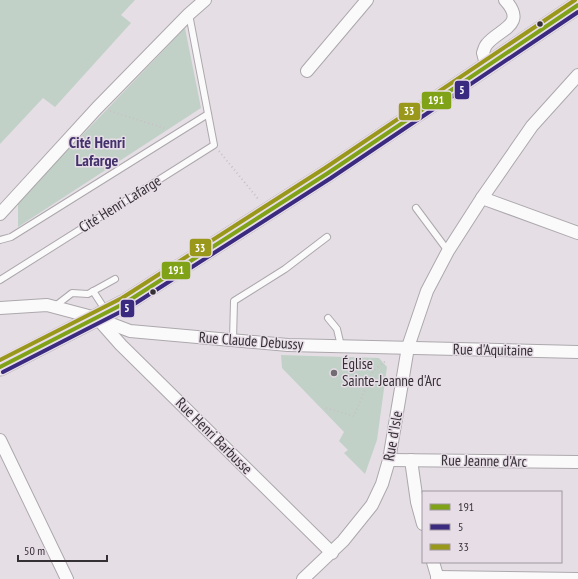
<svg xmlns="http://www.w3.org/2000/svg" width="578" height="579" viewBox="0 0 578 579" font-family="'PT Sans Narrow',sans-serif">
<rect width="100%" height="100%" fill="#e5dfe5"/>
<!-- green -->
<g fill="#c2d1c8">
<path d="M 0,0 L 135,0 L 121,15 L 131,23 L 55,107 L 43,98 L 0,144 Z"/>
<path d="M 185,28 L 201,108 L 18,227 L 18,202 Z"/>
<path d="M 281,355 L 379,358 L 387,367 L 377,440 L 365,474 L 344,453 L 348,450 L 339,441 L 344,432 L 282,368 Z"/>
</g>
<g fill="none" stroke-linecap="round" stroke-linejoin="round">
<defs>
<g id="lane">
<path d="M 416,208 L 448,251"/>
<path d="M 0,240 L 11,237 L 208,114"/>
<path d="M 0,280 L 214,145 L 189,14"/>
<path d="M 93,291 L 106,311"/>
<path d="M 54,307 L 72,293 L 88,294 L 115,279"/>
<path d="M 328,318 L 337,329 L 341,346"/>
<path d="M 233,340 L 234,301 L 285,269 L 327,237"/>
</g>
<g id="street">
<path d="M 487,68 L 483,53 C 484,50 485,46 487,44 C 499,29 528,25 505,0"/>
<path d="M 307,71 L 367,0"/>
<path d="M 482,198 L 578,233"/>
<path d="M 0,214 L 97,108 L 189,14 L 205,0"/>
<path d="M 0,308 L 47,305 L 96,318 L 130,331 L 288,345 L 578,352"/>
<path d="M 98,319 L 121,345 L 332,553"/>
<path d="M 0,440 L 67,579"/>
<path d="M 389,460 L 578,462"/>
<path d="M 411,460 L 417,502 L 423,524"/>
<path d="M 433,562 L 438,579"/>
<path d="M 437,577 L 578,579"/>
<path d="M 303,579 L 343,541 L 372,505 L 382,484 L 389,460 L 408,347 L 427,291 L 448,251 L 482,198 L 532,126 L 578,75"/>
</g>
<path id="secondary" d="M 0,367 L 125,303 L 328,173 L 578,5"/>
</defs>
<!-- lane casing -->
<use href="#lane" stroke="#aca8ac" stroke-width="8"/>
<!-- street casing -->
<use href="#street" stroke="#aca8ac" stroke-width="14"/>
<!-- secondary casing -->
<use href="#secondary" stroke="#aca8ac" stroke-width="19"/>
<!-- path -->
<g stroke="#c4c2c4" stroke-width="2" stroke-dasharray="1 3" stroke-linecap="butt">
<path d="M 110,111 L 167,129"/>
<path d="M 219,151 L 259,200"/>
<path d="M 326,408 L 354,416 L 373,371 L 387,360"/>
</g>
<!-- lane -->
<use href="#lane" stroke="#fbfafb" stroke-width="6"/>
<!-- street -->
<use href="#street" stroke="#fbfafb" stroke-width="12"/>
<!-- secondary -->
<use href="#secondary" stroke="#fbfafb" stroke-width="17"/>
<defs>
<path id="bus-1" d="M 0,367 L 125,303 L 328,173 L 578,5"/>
<path id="bus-2" d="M 3,372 L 128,308 L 331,178 L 578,12"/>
<path id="bus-3" d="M 0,360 L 122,298 L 325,168 L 575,0"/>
</defs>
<!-- bus-1 casing -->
<use href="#bus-1" stroke="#e7dde7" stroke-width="7"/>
<!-- bus-2 casing -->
<use href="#bus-2" stroke="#e7dde7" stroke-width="7"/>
<!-- bus-3 casing -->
<use href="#bus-3" stroke="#e7dde7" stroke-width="7"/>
<!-- bus-1 -->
<use href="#bus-1" stroke="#80a217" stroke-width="4"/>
<!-- bus-2 -->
<use href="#bus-2" stroke="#3b2b80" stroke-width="4"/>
<!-- bus-3 -->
<use href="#bus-3" stroke="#9a981a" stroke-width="4"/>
</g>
<!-- markers -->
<g fill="#343034" stroke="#e7dde7" stroke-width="1.5">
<circle cx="540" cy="24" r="3.5"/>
<circle cx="153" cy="292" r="3.5"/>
</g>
<circle fill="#726d72" stroke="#e7dde7" stroke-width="1.5" cx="334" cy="373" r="4"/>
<g text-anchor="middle" stroke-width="3" stroke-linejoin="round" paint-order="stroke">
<!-- street labels -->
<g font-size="15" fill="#343034" stroke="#e7dde7">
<text transform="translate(120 204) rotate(-32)" y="5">Cité Henri Lafarge</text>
<text transform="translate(251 341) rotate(4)" y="5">Rue Claude Debussy</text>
<text transform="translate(493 350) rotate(1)" y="5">Rue d'Aquitaine</text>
<text transform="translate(214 436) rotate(45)" y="5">Rue Henri Barbusse</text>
<text transform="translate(393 436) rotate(-80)" y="5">Rue d'Isle</text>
<text transform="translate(484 461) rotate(1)" y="5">Rue Jeanne d'Arc</text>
</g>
<!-- poi labels -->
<g font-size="15" fill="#343034" stroke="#e7dde7" text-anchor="start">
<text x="342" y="369">Église<tspan x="342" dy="17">Sainte-Jeanne d'Arc</tspan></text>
</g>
<!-- neighbourhood labels -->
<g font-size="16" font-weight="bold" fill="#43316c" stroke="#e7dde7">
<text x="97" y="148">Cité Henri<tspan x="97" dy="18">Lafarge</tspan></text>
</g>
</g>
<g stroke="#e7dde7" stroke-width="1.5">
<rect x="454" y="80" width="16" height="20" rx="4" fill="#3b2b80"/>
<rect x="421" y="91" width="31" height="19" rx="4" fill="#80a217"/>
<rect x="398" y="102" width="23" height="19" rx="4" fill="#9a981a"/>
<rect x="189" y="238" width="23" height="19" rx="4" fill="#9a981a"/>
<rect x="161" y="261" width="30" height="19" rx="4" fill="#80a217"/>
<rect x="120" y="299" width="15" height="19" rx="4" fill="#3b2b80"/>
</g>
<g font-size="11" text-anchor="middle" font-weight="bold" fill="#fff">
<text x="462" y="94">5</text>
<text x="436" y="104">191</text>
<text x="409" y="115">33</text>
<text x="200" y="252">33</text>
<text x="176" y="274">191</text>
<text x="127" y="312">5</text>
</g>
<!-- legend -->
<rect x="422" y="491" width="140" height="72" fill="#e7dde7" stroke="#9f989f"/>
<rect x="430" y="504" width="20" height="6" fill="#80a217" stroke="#9f989f"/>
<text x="458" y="511" font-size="12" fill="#343034">191</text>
<rect x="430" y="524" width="20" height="6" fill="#3b2b80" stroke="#9f989f"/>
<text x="458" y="531" font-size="12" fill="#343034">5</text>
<rect x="430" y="544" width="20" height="6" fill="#9a981a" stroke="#9f989f"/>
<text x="458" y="551" font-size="12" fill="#343034">33</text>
<!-- scale -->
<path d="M18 555v6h89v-6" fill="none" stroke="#343034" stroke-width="2"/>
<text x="24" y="555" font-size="12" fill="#343034" stroke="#e7dde7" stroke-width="3" paint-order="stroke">50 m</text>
</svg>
